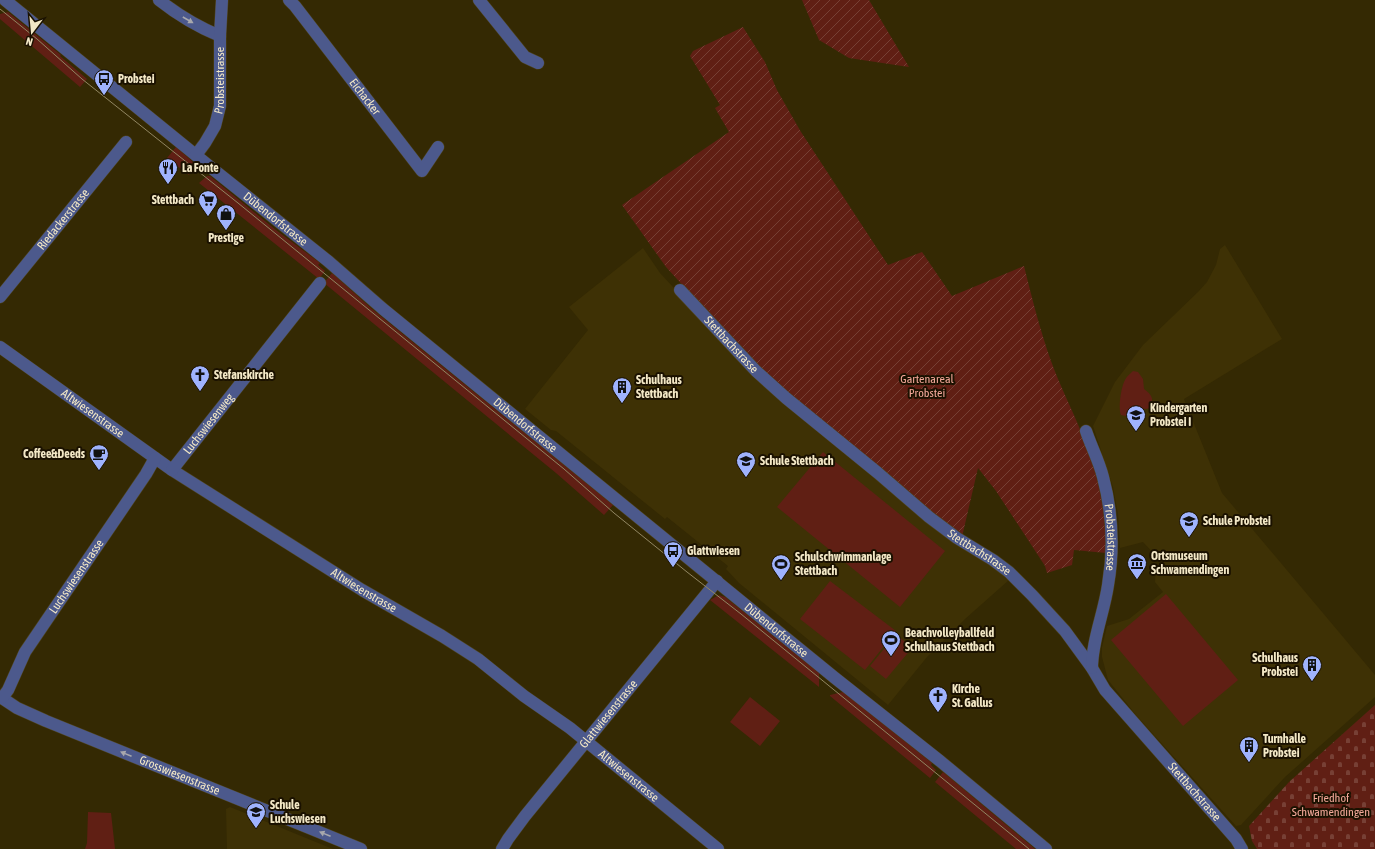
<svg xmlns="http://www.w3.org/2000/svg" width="1375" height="849" viewBox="0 0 1375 849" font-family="'Asap Condensed',sans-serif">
<defs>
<pattern id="cemetery-stones" width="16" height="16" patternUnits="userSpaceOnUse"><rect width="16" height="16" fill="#601f14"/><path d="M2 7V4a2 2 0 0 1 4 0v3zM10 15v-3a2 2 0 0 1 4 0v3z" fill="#774035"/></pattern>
<pattern id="garden-furrows" width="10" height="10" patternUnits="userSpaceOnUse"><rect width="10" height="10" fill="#601f14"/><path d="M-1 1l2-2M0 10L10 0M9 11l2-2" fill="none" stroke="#774035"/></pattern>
</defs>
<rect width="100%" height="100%" fill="#342903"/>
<!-- built -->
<g fill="#3e3105">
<path d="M 1225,245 L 1282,339 L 1184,399 L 1222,493 L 1375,675 L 1375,697 L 1285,777 L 1241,825 L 1236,826 L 1136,715 L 1108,680 L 1102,657 L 1102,647 L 1107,626 L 1129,619 L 1163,592 L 1155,582 L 1156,569 L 1163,569 L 1164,568 L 1157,557 L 1143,542 L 1120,548 L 1118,514 L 1113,487 L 1093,426 L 1115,382 L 1143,345 L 1199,291 L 1207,282 L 1216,265 L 1220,249 Z"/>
<path d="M 643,248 L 660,273 L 753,373 L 991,563 L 1009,580 L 965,619 L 927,657 L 888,705 L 739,583 L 726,569 L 728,566 L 667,517 L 665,519 L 556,431 L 551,430 L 525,409 L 588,330 L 569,307 Z"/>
<path d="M 230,807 L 333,849 L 227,849 L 226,809 Z"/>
</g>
<!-- green -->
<g fill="#601f14">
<path d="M 8,12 L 61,55 L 60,56 L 87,79 L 80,87 L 0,19 L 0,14 Z"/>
<path d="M 176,147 L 193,162 L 189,175 L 167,158 Z"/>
<path d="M 207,176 L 210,176 L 276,230 L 320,263 L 318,265 L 325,271 L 319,279 L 199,183 Z"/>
<path d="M 332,273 L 372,309 L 613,505 L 604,515 L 556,473 L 324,283 Z"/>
<path d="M 1133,371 L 1138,372 L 1143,379 L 1144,389 C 1151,394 1155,399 1150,408 L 1146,409 L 1139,408 L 1126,416 L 1121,415 C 1118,408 1121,387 1125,380 C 1126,377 1130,374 1133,371 Z"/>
<path d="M 823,452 L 945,551 L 900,607 L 777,507 Z"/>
<path d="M 830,581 L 896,631 L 865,670 L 800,619 Z"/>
<path d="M 1166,594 L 1238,680 L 1183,726 L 1111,640 Z"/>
<path d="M 719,595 L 725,597 L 819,673 L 819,687 L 710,600 Z"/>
<path d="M 896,634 L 912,648 L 886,679 L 870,666 Z"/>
<path d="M 843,692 L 932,763 L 931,765 L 936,770 L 930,778 L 830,696 L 830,695 Z"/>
<path d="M 750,697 L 780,721 L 760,746 L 730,722 Z"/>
<path d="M 943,772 L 1035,849 L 1016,849 L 935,782 Z"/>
<path d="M 88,812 L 111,813 L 115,849 L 85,849 L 87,843 Z"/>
</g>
<!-- cemetery -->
<path fill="url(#cemetery-stones)" d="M 1375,705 L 1375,849 L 1257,849 L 1252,841 L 1249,826 L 1289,782 Z"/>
<!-- garden -->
<g fill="url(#garden-furrows)">
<path d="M 802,0 L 869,0 L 909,67 L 849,58 L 819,40 Z"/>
<path d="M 743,27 L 765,62 L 777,90 L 801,132 L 888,265 L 922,252 L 952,296 L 1024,266 C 1032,298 1040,330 1051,361 C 1060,386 1072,409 1082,434 C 1098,472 1106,511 1106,553 L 1074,550 L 1072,565 L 1047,573 L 1045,566 L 996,491 L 978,468 L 962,537 L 758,368 L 666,267 L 622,205 L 729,132 L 715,108 L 720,105 L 690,56 L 693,51 Z"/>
</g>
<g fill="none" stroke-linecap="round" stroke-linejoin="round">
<defs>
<g id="minor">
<path id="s1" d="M 5,0 L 214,170 L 328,261 L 383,309 L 835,678 L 940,761 L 1046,849"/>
<path d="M 159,0 C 178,15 198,27 220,36"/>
<path id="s2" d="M 289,0 L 295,6 L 422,171 L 438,147"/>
<path d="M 479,0 L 525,57 L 538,63"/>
<path id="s3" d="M 196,155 L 205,143 L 215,126 L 220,106 L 220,36 L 222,0"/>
<path id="s4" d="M 680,290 L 756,371 L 786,398 L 878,473 L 929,517 L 957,538 L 993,560 L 1009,572 L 1032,595 L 1065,631 L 1092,668 L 1105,690 L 1236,839 L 1242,849"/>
<path id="s5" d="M 0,297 L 126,142"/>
<path id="s6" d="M 0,347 L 172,470 L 362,590 L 442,636 L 478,659 L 524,696 L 570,728 L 718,849"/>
<path id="s7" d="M 1086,431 C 1091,446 1099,461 1103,477 C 1112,511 1114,550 1108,585 C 1104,613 1092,640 1092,668"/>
<path id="s8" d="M 172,470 L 320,283"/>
<path id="s9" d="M 0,698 L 2,698 L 17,708 L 46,721 L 361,849"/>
<path id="s10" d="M 2,698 L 8,690 L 25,652 L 146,474 L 155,458"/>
<path id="s11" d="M 502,849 L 508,839 L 525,816 L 717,581"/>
</g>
</defs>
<!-- minor casing -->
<use href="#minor" stroke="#4f441e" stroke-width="13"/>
<!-- minor -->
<use href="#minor" stroke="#4c598c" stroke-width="12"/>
<!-- tram -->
<path stroke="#918662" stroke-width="1" d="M 0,9 L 37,39 L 82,79 L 238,203 L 564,469 L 614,513 L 687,572 L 741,614 L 1029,849"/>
</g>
<!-- one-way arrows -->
<defs><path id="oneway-solid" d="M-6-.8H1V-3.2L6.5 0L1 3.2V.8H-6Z"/></defs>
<g fill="#a8a8ac">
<use href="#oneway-solid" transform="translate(188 20) rotate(30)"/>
<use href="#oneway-solid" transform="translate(126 754) rotate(-158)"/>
<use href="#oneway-solid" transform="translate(325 834) rotate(-158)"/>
</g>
<!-- icons -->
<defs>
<symbol id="bus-pin" viewBox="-11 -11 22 30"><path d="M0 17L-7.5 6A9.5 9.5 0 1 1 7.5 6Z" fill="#9fb3fd" stroke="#1a1100"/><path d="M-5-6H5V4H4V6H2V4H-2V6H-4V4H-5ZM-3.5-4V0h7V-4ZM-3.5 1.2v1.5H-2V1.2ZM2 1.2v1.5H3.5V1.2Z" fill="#111"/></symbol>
<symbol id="restaurant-pin" viewBox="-11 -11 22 30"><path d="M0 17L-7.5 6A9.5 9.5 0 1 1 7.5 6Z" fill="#9fb3fd" stroke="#1a1100"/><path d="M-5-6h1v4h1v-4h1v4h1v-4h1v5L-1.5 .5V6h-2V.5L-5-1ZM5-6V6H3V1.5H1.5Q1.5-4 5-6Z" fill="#111"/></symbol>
<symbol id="supermarket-pin" viewBox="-11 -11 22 30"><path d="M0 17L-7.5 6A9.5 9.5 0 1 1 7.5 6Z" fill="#9fb3fd" stroke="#1a1100"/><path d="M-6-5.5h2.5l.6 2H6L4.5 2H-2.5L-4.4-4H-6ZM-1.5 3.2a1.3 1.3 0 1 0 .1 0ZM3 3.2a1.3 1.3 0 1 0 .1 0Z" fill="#111"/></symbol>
<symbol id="shop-pin" viewBox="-11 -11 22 30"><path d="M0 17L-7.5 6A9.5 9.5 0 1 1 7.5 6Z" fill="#9fb3fd" stroke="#1a1100"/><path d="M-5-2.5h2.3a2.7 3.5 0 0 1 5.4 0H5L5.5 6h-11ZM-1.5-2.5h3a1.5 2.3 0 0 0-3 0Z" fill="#111"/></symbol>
<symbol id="church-pin" viewBox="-11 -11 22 30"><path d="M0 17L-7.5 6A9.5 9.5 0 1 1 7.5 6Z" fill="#9fb3fd" stroke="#1a1100"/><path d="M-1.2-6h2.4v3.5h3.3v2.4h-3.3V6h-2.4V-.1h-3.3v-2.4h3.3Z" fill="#111"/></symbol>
<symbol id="building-pin" viewBox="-11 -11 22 30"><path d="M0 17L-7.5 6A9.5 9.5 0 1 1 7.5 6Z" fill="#9fb3fd" stroke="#1a1100"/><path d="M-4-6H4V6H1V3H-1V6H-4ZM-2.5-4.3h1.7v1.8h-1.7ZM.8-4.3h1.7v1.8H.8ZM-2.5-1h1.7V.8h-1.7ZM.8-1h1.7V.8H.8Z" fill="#111"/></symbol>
<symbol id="school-pin" viewBox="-11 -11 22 30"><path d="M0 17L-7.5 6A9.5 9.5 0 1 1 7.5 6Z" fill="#9fb3fd" stroke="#1a1100"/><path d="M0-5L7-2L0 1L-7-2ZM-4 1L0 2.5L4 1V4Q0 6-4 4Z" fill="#111"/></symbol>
<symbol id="cafe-pin" viewBox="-11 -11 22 30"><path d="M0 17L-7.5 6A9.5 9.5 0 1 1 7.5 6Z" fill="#9fb3fd" stroke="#1a1100"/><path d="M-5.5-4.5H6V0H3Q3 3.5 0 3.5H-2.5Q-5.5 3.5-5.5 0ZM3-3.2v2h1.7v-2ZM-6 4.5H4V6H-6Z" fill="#111"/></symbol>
<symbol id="museum-pin" viewBox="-11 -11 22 30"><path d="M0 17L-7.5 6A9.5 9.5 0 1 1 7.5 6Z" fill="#9fb3fd" stroke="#1a1100"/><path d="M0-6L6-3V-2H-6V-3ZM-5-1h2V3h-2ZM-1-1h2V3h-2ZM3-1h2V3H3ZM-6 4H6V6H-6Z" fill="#111"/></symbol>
<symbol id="stadium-pin" viewBox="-11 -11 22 30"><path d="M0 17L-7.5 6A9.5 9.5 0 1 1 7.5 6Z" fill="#9fb3fd" stroke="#1a1100"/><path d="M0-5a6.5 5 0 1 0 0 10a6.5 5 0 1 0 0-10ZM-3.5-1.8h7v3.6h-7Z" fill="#111"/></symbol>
</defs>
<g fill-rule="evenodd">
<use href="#bus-pin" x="93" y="68" width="22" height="30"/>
<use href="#restaurant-pin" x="157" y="157" width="22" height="30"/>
<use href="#supermarket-pin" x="197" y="189" width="22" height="30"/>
<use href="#shop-pin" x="215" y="203" width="22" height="30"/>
<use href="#church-pin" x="189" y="364" width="22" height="30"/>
<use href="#building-pin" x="611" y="376" width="22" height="30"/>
<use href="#school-pin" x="1125" y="404" width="22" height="30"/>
<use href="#cafe-pin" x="88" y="443" width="22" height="30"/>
<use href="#school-pin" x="735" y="450" width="22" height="30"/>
<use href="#school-pin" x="1178" y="510" width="22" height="30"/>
<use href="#bus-pin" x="662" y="540" width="22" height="30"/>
<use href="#museum-pin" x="1126" y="552" width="22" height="30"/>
<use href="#stadium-pin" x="770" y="553" width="22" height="30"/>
<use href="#stadium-pin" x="880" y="629" width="22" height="30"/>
<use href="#building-pin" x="1301" y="654" width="22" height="30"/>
<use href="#church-pin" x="927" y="685" width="22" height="30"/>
<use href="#building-pin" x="1238" y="735" width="22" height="30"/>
<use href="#school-pin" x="245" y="801" width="22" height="30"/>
</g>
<g text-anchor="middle" stroke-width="4" stroke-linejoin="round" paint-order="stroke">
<!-- poi labels -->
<g font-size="12" font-weight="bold" fill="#f3e8c6" stroke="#1a1100" text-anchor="start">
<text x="118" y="83">Probstei</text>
<text x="182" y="172">La Fonte</text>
<text x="194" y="204" text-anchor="end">Stettbach</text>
<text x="226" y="242" text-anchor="middle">Prestige</text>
<text x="214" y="379">Stefanskirche</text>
<text x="636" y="384">Schulhaus<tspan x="636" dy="14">Stettbach</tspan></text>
<text x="1150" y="412">Kindergarten<tspan x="1150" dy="14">Probstei I</tspan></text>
<text x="85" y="458" text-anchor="end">Coffee&amp;Deeds</text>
<text x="760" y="465">Schule Stettbach</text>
<text x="1203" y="525">Schule Probstei</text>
<text x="687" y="555">Glattwiesen</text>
<text x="1151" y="560">Ortsmuseum<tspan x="1151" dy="14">Schwamendingen</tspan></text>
<text x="795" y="561">Schulschwimmanlage<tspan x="795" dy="14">Stettbach</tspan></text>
<text x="905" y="637">Beachvolleyballfeld<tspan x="905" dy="14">Schulhaus Stettbach</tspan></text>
<text x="1298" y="662" text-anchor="end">Schulhaus<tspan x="1298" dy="14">Probstei</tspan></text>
<text x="952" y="693">Kirche<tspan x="952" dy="14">St. Gallus</tspan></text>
<text x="1263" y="743">Turnhalle<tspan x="1263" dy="14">Probstei</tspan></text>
<text x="270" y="809">Schule<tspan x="270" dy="14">Luchswiesen</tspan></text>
</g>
<!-- street labels -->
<g font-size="12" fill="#f3e8c6" stroke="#1a1100">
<text dy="4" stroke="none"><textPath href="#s3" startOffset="81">Probsteistrasse</textPath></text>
<text dy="4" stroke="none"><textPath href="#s2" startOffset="123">Eichacker</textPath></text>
<text dy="4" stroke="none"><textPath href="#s5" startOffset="100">Riedackerstrasse</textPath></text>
<text dy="4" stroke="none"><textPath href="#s1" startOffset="348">Dübendorfstrasse</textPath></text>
<text dy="4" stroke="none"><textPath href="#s4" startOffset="75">Stettbachstrasse</textPath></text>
<text dy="4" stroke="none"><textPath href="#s6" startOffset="114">Altwiesenstrasse</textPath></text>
<text dy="4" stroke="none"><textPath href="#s8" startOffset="59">Luchswiesenweg</textPath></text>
<text dy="4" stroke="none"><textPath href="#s1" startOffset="672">Dübendorfstrasse</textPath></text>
<text dy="4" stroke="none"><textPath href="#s7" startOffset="110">Probsteistrasse</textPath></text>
<text dy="4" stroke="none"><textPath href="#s4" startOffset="399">Stettbachstrasse</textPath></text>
<text dy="4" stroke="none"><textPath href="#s10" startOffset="143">Luchswiesenstrasse</textPath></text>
<text dy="4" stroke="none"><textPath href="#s6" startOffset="438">Altwiesenstrasse</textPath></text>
<text dy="4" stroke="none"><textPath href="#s1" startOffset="996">Dübendorfstrasse</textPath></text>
<text dy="4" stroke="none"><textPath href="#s11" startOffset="172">Glattwiesenstrasse</textPath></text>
<text dy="4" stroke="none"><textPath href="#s9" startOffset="196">Grosswiesenstrasse</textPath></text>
<text dy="4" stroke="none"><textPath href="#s6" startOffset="762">Altwiesenstrasse</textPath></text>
<text dy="4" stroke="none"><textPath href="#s4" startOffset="723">Stettbachstrasse</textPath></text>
</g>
<!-- park labels -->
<g font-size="12" fill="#f5a99a" stroke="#1a1100">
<text x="927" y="383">Gartenareal<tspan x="927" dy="14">Probstei</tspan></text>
<text x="1331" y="802">Friedhof<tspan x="1331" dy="14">Schwamendingen</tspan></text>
</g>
</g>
<!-- north arrow -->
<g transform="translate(32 32) rotate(196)" stroke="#1a1100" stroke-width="3" paint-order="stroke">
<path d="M0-3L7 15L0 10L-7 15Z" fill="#f3e8c6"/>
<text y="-6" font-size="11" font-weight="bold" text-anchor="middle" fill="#f3e8c6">N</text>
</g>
</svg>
